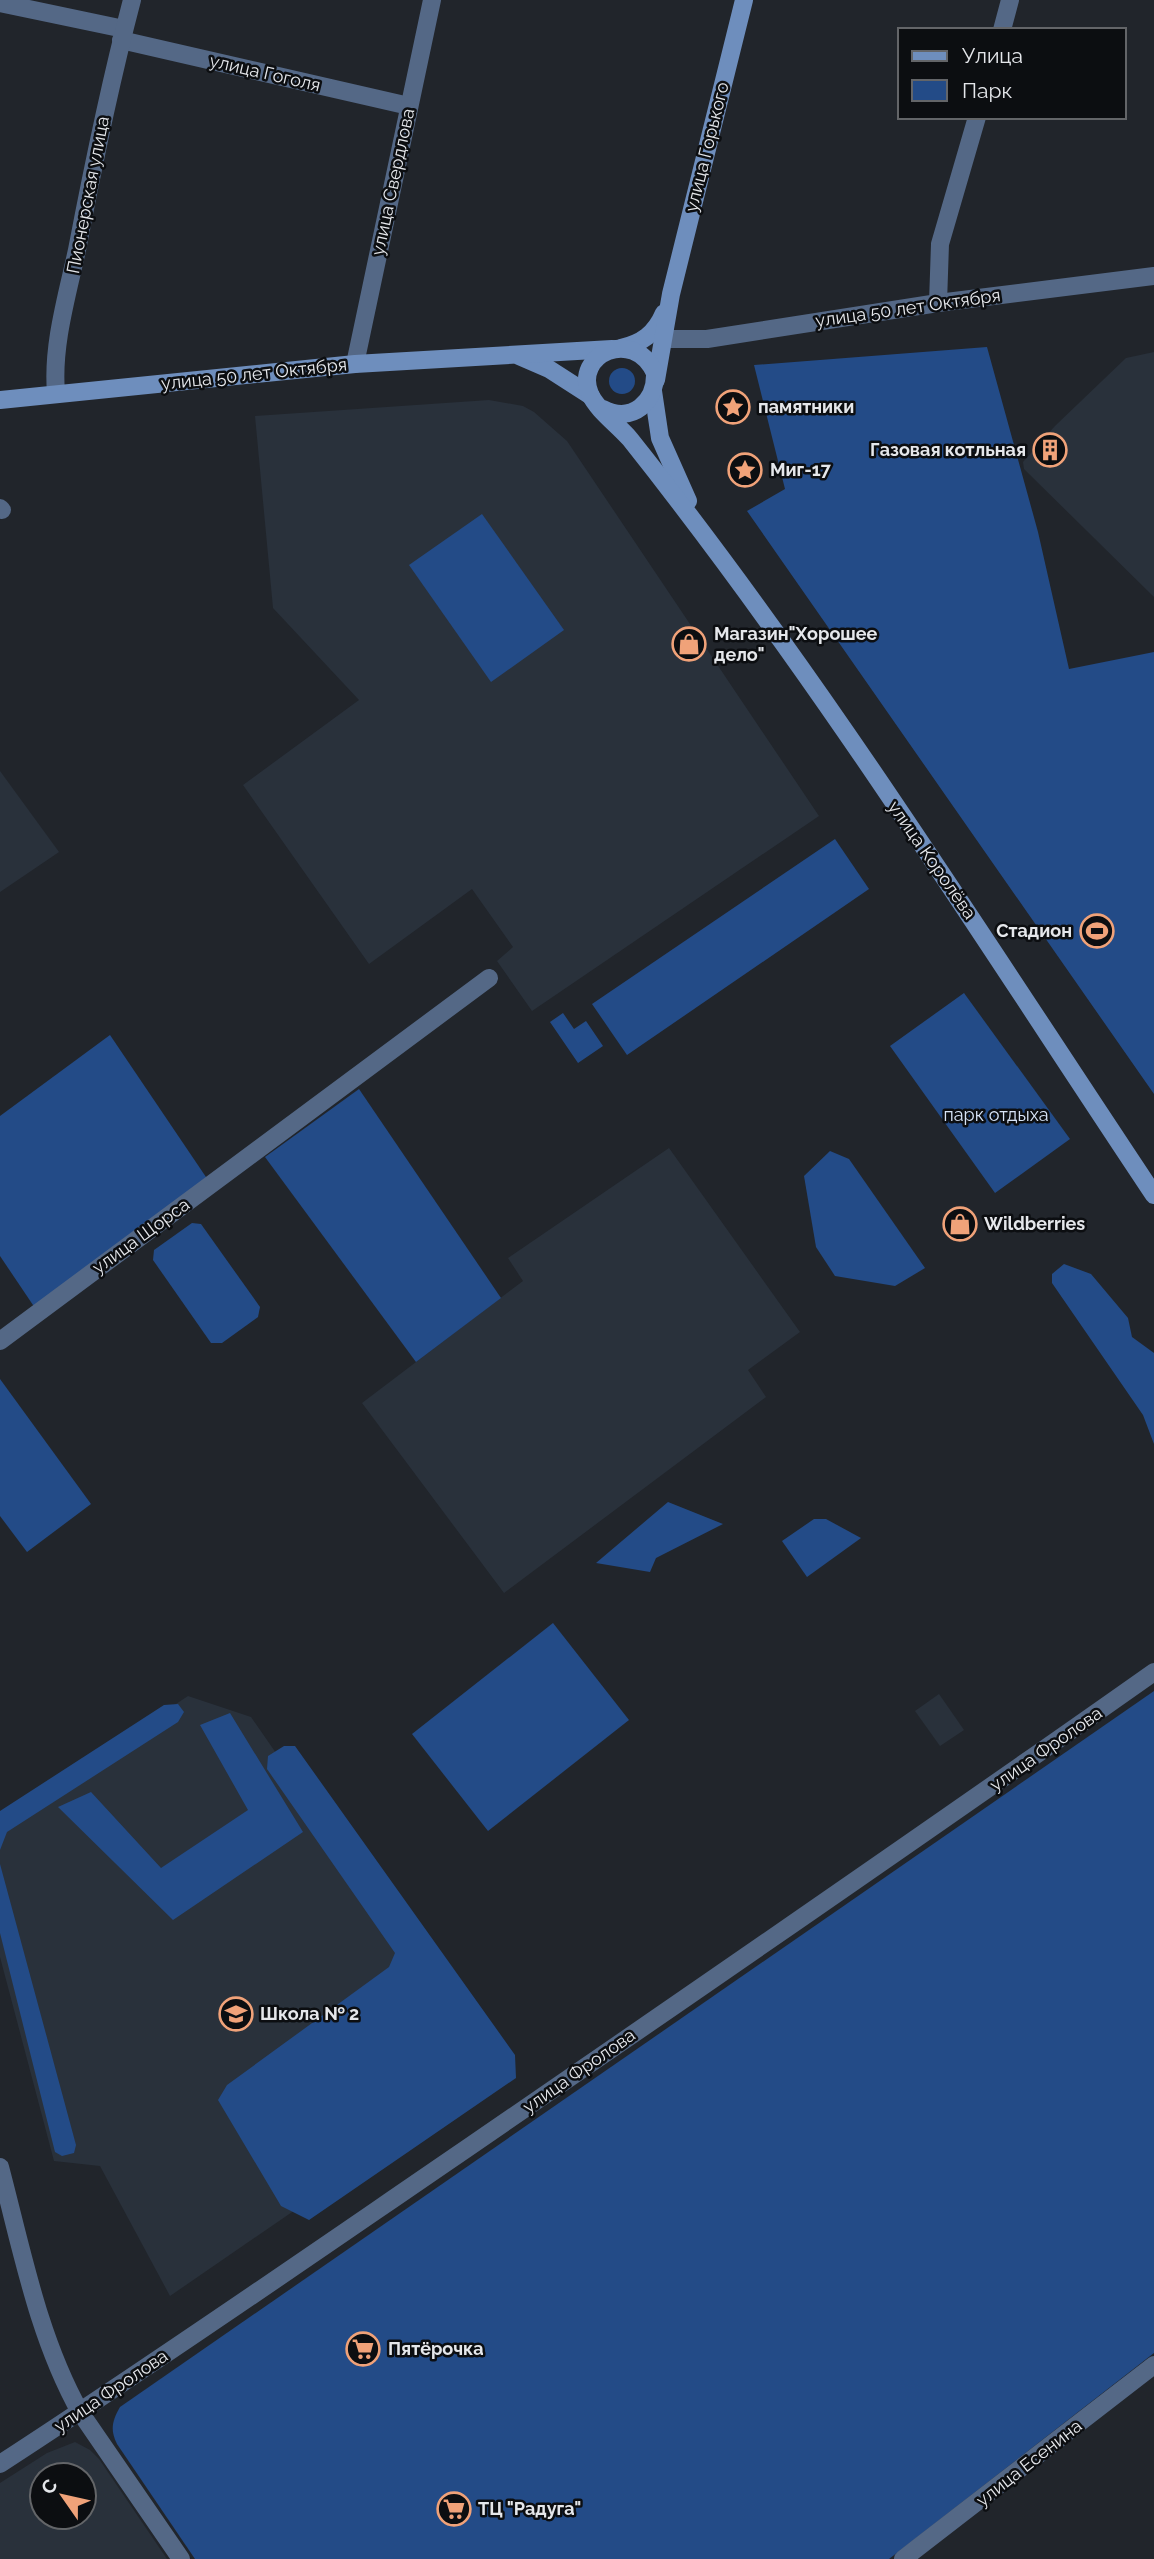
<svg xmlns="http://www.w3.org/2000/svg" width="1154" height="2559" viewBox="0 0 1154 2559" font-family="Raleway,sans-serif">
<rect width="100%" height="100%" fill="#21252b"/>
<!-- built -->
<g fill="#29313b" fill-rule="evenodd">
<path d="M 1154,352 L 1154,597 L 1024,469 L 1023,462 L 1055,426 L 1126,358 Z"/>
<path d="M 489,400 L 523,406 L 534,412 L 567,441 L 819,816 L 532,1011 L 497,961 L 513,947 L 472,889 L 369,964 L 243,785 L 359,700 L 273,608 L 255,416 Z"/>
<path d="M 0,771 L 59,852 L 0,892 Z"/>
<path d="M 669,1148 L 800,1332 L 748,1370 L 766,1397 L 504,1593 L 362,1403 L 523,1281 L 508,1258 Z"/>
<path d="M 939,1694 L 964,1730 L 940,1746 L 915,1711 Z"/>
<path d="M 188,1696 L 251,1717 L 497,2071 L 170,2296 L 100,2166 L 54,2161 L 0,1957 L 0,1821 Z"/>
<path d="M 75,2442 L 90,2450 L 99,2459 L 167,2559 L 0,2559 L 0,2483 L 47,2453 ZM 42,2475 L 84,2475 L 84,2517 L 42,2517 Z"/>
</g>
<!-- green -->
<g fill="#234b87">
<path d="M 987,347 L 1038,532 L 1069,669 L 1154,652 L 1154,1094 L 747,511 L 785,489 L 754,365 Z"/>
<circle cx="622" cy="381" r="13"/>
<path d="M 482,514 L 564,630 L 491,682 L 409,565 Z"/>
<path d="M 835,839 L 869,889 L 627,1055 L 592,1004 Z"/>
<path d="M 964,993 L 1070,1139 L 995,1193 L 890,1046 Z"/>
<path d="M 563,1013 L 574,1029 L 586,1021 L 603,1046 L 578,1063 L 550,1022 Z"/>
<path d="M 110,1035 L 208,1180 L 35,1308 L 0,1256 L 0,1116 Z"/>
<path d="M 359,1089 L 501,1298 L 416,1362 L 265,1157 Z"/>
<path d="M 830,1151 L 849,1159 L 925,1268 L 895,1286 L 835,1276 L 816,1247 L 804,1176 Z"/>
<path d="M 192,1223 L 201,1224 L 260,1307 L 258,1317 L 222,1343 L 211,1343 L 153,1260 L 154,1250 Z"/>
<path d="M 1064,1264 L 1091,1274 L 1128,1318 L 1132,1337 L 1154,1353 L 1154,1444 L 1143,1415 L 1052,1283 L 1052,1274 Z"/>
<path d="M 0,1379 L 91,1504 L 27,1552 L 0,1516 Z"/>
<path d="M 668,1502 L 723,1524 L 656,1558 L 650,1572 L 596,1563 Z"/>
<path d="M 814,1519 L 826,1519 L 861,1538 L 807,1577 L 782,1541 Z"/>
<path d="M 553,1623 L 629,1720 L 488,1831 L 412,1734 Z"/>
<path d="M 1154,1691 L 1154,2353 L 889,2559 L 195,2559 L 117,2444 C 110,2430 112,2421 120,2407 Z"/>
<path d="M 178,1704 L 184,1712 L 178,1722 L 7,1832 L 0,1850 L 0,1864 L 76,2145 L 74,2153 L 62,2156 L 55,2152 L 0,1933 L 0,1811 L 164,1705 Z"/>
<path d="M 230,1713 L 303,1832 L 173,1920 L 58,1807 L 91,1792 L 161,1868 L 248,1810 L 200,1725 Z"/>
<path d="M 284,1746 L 295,1746 L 515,2055 L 516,2078 L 309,2220 L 281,2206 L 218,2100 L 227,2085 L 389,1967 L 395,1953 L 267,1769 L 268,1756 Z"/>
</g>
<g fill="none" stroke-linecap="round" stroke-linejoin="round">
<!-- minor -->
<g stroke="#546886" stroke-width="18">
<path d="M 0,3 L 124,29"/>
<path d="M 1002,30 L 1010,0"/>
<path d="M 121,40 L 409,106"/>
<path d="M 938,303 L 940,244 L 977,117"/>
<path d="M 663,339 L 707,339 L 938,303 L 1154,276"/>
<path d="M 355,364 L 432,0"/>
<path d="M 56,392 C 52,346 67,296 77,250 C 93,166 110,83 132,0"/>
<path d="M 0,508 L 2,510"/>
<path d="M 0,1341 L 489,978"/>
<path d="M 80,2412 L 181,2559"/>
<path d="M 903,2559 L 1154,2365"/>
</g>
<!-- tertiary -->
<g stroke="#546886" stroke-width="18">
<path d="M 0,2167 C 22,2250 38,2337 80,2412"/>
<path d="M 0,2464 C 157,2362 311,2255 466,2149 C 696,1991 926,1833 1154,1672"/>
</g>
<!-- secondary -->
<g stroke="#6e8ebd" stroke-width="18">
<path d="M 621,348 C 642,343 655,334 664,313"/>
<path d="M 519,356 L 549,369 L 591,396"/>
<path d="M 656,380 L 671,294 L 744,0"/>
<path d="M 653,391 L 660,438 L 688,501"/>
<path d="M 0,400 L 355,364 L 612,349"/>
<path d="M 603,409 C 632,424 656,402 655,373 C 633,326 573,355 590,394 C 597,410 618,425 630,439 C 821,679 984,940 1154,1195"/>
</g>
</g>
<!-- icons -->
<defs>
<symbol id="sight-ring" viewBox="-11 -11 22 22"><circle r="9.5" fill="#0c0e11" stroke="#f0a279" stroke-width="1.5"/><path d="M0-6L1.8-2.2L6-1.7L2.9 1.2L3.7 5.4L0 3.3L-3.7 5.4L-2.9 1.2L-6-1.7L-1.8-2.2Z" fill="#f0a279"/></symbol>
<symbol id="building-ring" viewBox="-11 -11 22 22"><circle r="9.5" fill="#0c0e11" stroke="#f0a279" stroke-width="1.5"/><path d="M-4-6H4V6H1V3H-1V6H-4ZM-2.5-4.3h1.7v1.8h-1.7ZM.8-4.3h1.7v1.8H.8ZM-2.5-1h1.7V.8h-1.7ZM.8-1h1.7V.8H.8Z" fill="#f0a279"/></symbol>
<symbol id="shop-ring" viewBox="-11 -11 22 22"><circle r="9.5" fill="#0c0e11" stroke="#f0a279" stroke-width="1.5"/><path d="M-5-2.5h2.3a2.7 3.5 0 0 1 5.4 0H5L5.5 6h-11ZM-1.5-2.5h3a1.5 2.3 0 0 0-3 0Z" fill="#f0a279"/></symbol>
<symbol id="stadium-ring" viewBox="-11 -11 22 22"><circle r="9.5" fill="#0c0e11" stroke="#f0a279" stroke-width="1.5"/><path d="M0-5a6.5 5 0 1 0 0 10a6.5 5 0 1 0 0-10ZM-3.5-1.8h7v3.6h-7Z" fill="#f0a279"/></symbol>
<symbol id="school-ring" viewBox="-11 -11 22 22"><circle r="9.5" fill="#0c0e11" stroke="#f0a279" stroke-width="1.5"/><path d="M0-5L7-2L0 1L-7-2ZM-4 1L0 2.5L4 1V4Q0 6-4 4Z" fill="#f0a279"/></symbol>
<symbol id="supermarket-ring" viewBox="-11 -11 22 22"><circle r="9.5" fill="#0c0e11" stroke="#f0a279" stroke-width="1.5"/><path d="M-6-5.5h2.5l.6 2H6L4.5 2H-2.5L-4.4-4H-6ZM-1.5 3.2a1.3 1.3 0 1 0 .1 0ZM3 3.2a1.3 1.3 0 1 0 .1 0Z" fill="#f0a279"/></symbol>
</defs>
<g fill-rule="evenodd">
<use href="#sight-ring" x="714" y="388" width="38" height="38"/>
<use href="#building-ring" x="1031" y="431" width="38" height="38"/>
<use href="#sight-ring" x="726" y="451" width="38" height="38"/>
<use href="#shop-ring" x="670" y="625" width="38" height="38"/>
<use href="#stadium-ring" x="1078" y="912" width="38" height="38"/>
<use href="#shop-ring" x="941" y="1205" width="38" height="38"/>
<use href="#school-ring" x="217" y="1995" width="38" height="38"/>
<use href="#supermarket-ring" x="344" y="2330" width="38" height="38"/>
<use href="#supermarket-ring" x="435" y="2490" width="38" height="38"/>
</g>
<g text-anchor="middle" stroke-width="5" stroke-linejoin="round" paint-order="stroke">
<!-- street labels -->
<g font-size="18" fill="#e5e7eb" stroke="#0c0e11">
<text transform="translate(265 73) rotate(13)" y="6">улица Гоголя</text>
<text transform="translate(707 147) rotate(-76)" y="6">улица Горького</text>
<text transform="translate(393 182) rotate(-78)" y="6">улица Свердлова</text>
<text transform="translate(88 195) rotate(-79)" y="6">Пионерская улица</text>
<text transform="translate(908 308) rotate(-8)" y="6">улица 50 лет Октября</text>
<text transform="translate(254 374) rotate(-6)" y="6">улица 50 лет Октября</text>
<text transform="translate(932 860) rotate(55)" y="6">улица Королёва</text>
<text transform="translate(141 1236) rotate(-36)" y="6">улица Щорса</text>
<text transform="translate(1046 1749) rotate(-35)" y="6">улица Фролова</text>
<text transform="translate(579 2071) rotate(-35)" y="6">улица Фролова</text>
<text transform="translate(111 2391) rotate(-34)" y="6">улица Фролова</text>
<text transform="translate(1029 2463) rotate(-38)" y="6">улица Есенина</text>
</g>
<!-- poi labels -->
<g font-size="18" font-weight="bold" fill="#e5e7eb" stroke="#0c0e11" text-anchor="start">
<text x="758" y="413">памятники</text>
<text x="1026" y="456" text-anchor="end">Газовая котльная</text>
<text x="770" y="476">Миг-17</text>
<text x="714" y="640">Магазин"Хорошее<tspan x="714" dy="21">дело"</tspan></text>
<text x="1072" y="937" text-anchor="end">Стадион</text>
<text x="984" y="1230">Wildberries</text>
<text x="260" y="2020">Школа № 2</text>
<text x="388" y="2355">Пятёрочка</text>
<text x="478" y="2515">ТЦ "Радуга"</text>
</g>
<!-- park labels -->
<g font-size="18" fill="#d8e5f8" stroke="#0c0e11">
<text x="996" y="1121">парк отдыха</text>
</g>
</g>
<!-- legend -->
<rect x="898" y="28" width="228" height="91" fill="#0c0e11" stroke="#636568" stroke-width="2"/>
<rect x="912" y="51" width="35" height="10" fill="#6e8ebd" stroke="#636568" stroke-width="2"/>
<text x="962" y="63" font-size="21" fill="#e5e7eb">Улица</text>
<rect x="912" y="80" width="35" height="21" fill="#234b87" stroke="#636568" stroke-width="2"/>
<text x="962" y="98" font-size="21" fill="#e5e7eb">Парк</text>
<!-- north arrow -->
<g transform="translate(63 2496) rotate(304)"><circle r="33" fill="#0c0e11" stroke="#636568" stroke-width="2"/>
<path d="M0-5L12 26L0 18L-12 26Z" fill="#f0a279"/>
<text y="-10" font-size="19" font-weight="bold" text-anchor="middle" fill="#e5e7eb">С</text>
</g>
</svg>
